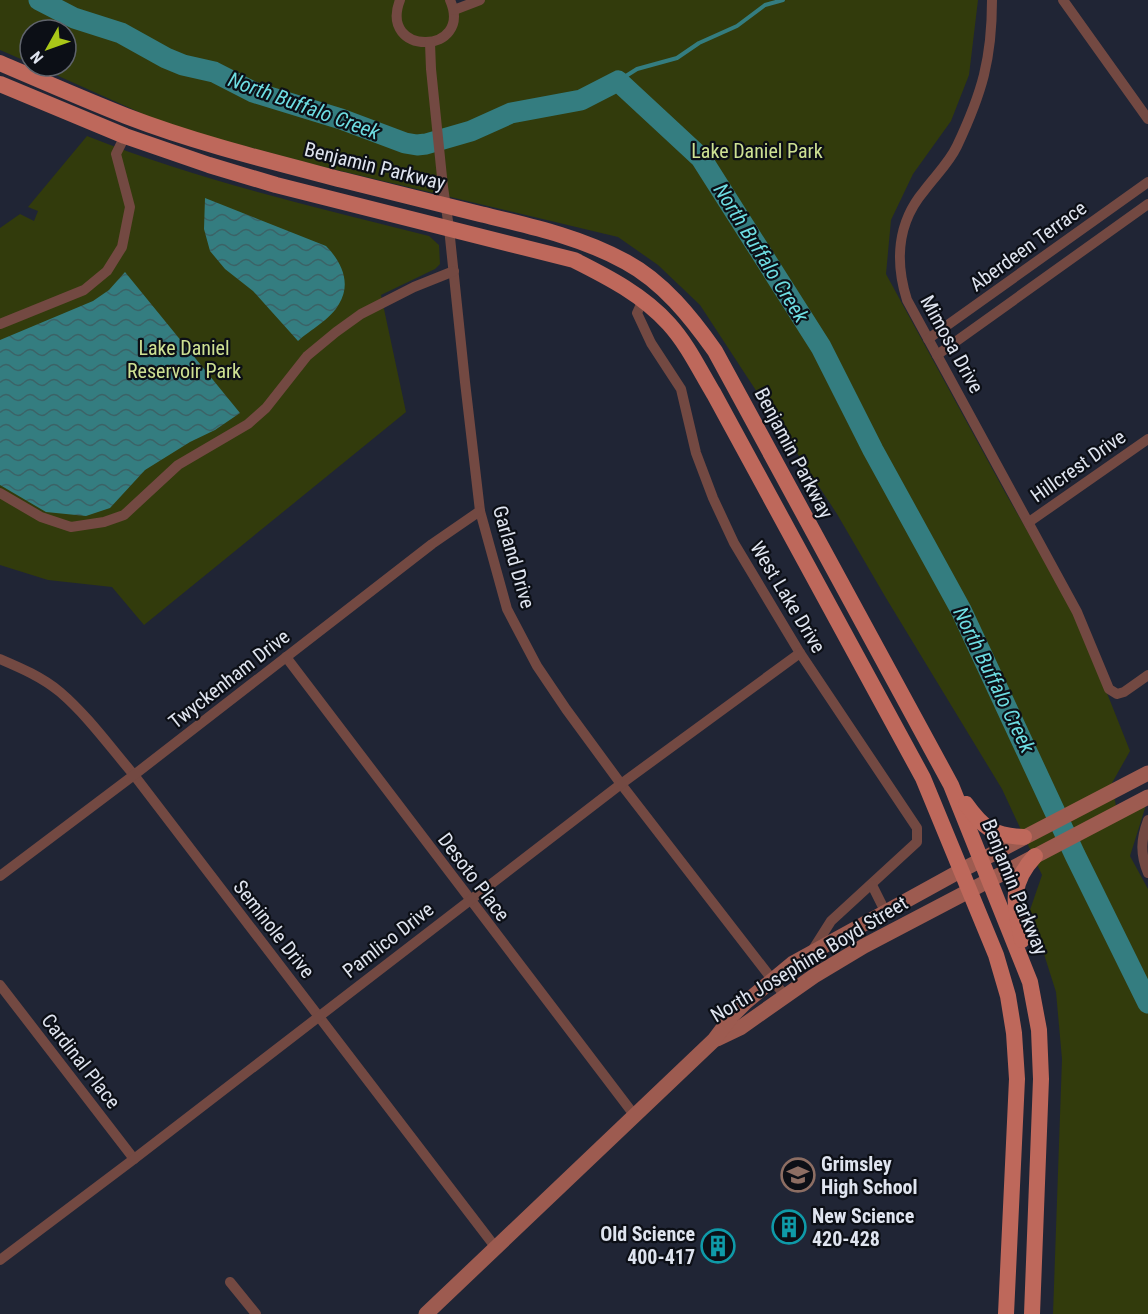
<svg xmlns="http://www.w3.org/2000/svg" width="1148" height="1314" viewBox="0 0 1148 1314" font-family="'Roboto Condensed',sans-serif">
<defs>
<pattern id="water-waves" width="16" height="10" patternUnits="userSpaceOnUse" patternTransform="scale(1.5)"><rect width="16" height="10" fill="#347d80"/><path d="M0 5q4-4 8 0t8 0" fill="none" stroke="#3b6367"/></pattern>
</defs>
<rect width="100%" height="100%" fill="#202535"/>
<!-- park -->
<g fill="#323b0c">
<path d="M 0,0 L 446,0 L 450,12 L 485,0 L 978,0 L 969,75 L 951,121 L 913,174 L 891,220 L 886,274 L 1006,494 L 1076,615 L 1130,751 L 1112,783 L 1118,818 L 1146,805 L 1130,856 L 1148,889 L 1148,1314 L 1053,1314 L 1062,1059 L 1056,992 L 1030,910 L 1042,875 L 1002,789 L 886,598 L 837,514 L 700,305 L 658,265 L 618,237 L 316,165 L 170,126 L 36,66 L 66,66 L 66,30 L 30,30 L 30,63 L 0,50 Z"/>
<path d="M 87,136 C 197,180 314,207 429,236 L 439,245 L 440,264 L 435,269 L 381,295 L 406,412 L 144,625 L 112,587 L 48,580 L 0,565 L 0,228 L 20,214 L 34,221 L 38,211 L 28,207 Z"/>
</g>
<!-- water -->
<g fill="url(#water-waves)">
<path d="M 205,198 L 326,246 C 341,261 352,283 339,304 C 331,319 310,330 298,341 L 253,291 L 225,269 L 210,251 L 204,229 Z"/>
<path d="M 125,272 L 240,413 L 215,430 L 190,442 L 145,470 L 110,508 L 86,516 L 46,512 L 0,485 L 0,340 L 93,301 L 109,290 Z"/>
</g>
<g fill="none" stroke-linecap="round" stroke-linejoin="round">
<!-- stream -->
<path stroke="#347d80" stroke-width="4" d="M 618,81 L 637,69 L 677,58 L 699,43 L 737,26 L 765,5 L 783,0"/>
<!-- river -->
<path stroke="#347d80" stroke-width="21" d="M 39,0 L 74,18 L 121,33 L 166,58 L 183,65 L 214,72 L 253,92 L 341,119 L 405,143 L 417,145 L 426,144 L 471,131 L 511,113 L 581,100 L 618,81 L 701,158 L 821,347 L 873,450 L 961,610 L 1075,855 L 1148,1003"/>
<!-- minor -->
<g stroke="#734942" stroke-width="10">
<path d="M 400,0 C 378,57 474,55 450,0"/>
<path d="M 992,0 C 992,59 982,93 957,146 C 949,163 935,176 924,191 C 897,223 895,262 907,300 L 1077,612 L 1109,689 L 1117,694 L 1124,692 L 1148,675"/>
<path d="M 1063,0 L 1148,119"/>
<path d="M 454,10 L 480,0"/>
<path d="M 430,43 L 431,69 L 443,187 L 449,228 L 465,382 L 480,511 L 507,609 L 537,666 L 566,709 L 621,784 L 785,996"/>
<path d="M 643,300 L 637,313 L 651,343 L 681,389 L 696,453 L 713,498 L 734,543 L 800,653 L 917,828 L 917,842 L 831,921 L 812,951"/>
<path d="M 0,324 L 84,290 L 107,271 L 122,247 L 130,207 L 116,154 L 125,136"/>
<path d="M 928,339 L 1148,182"/>
<path d="M 937,355 L 1148,204"/>
<path d="M 0,493 L 41,517 L 71,527 L 104,522 L 124,515 L 178,465 L 248,424 L 266,408 L 307,356 L 336,332 L 361,314 L 414,287 L 454,271"/>
<path d="M 1029,522 L 1148,439"/>
<path d="M 286,657 L 635,1116"/>
<path d="M 0,659 C 21,668 42,677 60,692 C 88,716 110,747 134,775 L 496,1248"/>
<path d="M 1148,820 C 1141,839 1140,854 1148,873"/>
<path d="M 0,876 L 134,775 L 432,544 L 480,511"/>
<path d="M 872,885 L 885,911"/>
<path d="M 0,985 L 134,1159"/>
<path d="M 0,1260 L 134,1159 L 621,784 L 800,653"/>
<path d="M 230,1282 L 256,1314"/>
</g>
<!-- secondary -->
<g stroke="#9d5b50" stroke-width="15">
<path d="M 717,1039 L 740,1028 L 814,976 L 864,946 L 1148,797"/>
<path d="M 426,1314 L 714,1040 L 732,1016 L 746,1002 L 793,963 L 960,871 L 1148,773"/>
</g>
<!-- primary -->
<g stroke="#be685b" stroke-width="16">
<path d="M 0,63 C 42,81 83,99 126,116 C 196,143 270,161 343,180 C 389,191 434,203 480,214 C 530,226 581,237 626,262 C 663,282 691,317 715,351 L 951,785 L 1030,982 L 1039,1030 L 1041,1079 L 1032,1314"/>
<path d="M 0,84 L 125,136 L 209,165 L 276,185 L 574,260 C 608,277 643,295 669,324 C 688,345 700,371 714,394 L 923,778 L 996,955 L 1008,996 L 1014,1033 L 1017,1079 L 1006,1314"/>
<path d="M 966,804 C 983,828 994,836 1024,837"/>
<path d="M 1022,940 C 1015,905 1008,885 1035,856"/>
</g>
</g>
<!-- icons -->
<defs>
<symbol id="school-ring" viewBox="-11 -11 22 22"><circle r="9.5" fill="#0c0f16" stroke="#8d6e63" stroke-width="1.5"/><path d="M0-5L7-2L0 1L-7-2ZM-4 1L0 2.5L4 1V4Q0 6-4 4Z" fill="#8d6e63"/></symbol>
<symbol id="building-ring" viewBox="-11 -11 22 22"><circle r="9.5" fill="#0c0f16" stroke="#0f9aa8" stroke-width="1.5"/><path d="M-4-6H4V6H1V3H-1V6H-4ZM-2.5-4.3h1.7v1.8h-1.7ZM.8-4.3h1.7v1.8H.8ZM-2.5-1h1.7V.8h-1.7ZM.8-1h1.7V.8H.8Z" fill="#0f9aa8"/></symbol>
</defs>
<g fill-rule="evenodd">
<use href="#school-ring" x="779" y="1156" width="38" height="38"/>
<use href="#building-ring" x="770" y="1208" width="38" height="38"/>
<use href="#building-ring" x="699" y="1227" width="38" height="38"/>
</g>
<g text-anchor="middle" stroke-width="4.5" stroke-linejoin="round" paint-order="stroke">
<!-- park labels -->
<g font-size="20" fill="#cee193" stroke="#0c0f16">
<text x="757" y="158">Lake Daniel Park</text>
<text x="184" y="355">Lake Daniel<tspan x="184" dy="23">Reservoir Park</tspan></text>
</g>
<!-- street labels -->
<g font-size="20" fill="#dfe4ef" stroke="#0c0f16">
<text transform="translate(375 166) rotate(14)" y="7">Benjamin Parkway</text>
<text transform="translate(1028 246) rotate(-36)" y="7">Aberdeen Terrace</text>
<text transform="translate(952 344) rotate(61)" y="7">Mimosa Drive</text>
<text transform="translate(794 453) rotate(62)" y="7">Benjamin Parkway</text>
<text transform="translate(1078 466) rotate(-35)" y="7">Hillcrest Drive</text>
<text transform="translate(514 557) rotate(74)" y="7">Garland Drive</text>
<text transform="translate(788 597) rotate(59)" y="7">West Lake Drive</text>
<text transform="translate(229 679) rotate(-38)" y="7">Twyckenham Drive</text>
<text transform="translate(474 877) rotate(53)" y="7">Desoto Place</text>
<text transform="translate(1015 887) rotate(68)" y="7">Benjamin Parkway</text>
<text transform="translate(274 929) rotate(52)" y="7">Seminole Drive</text>
<text transform="translate(388 940) rotate(-38)" y="7">Pamlico Drive</text>
<text transform="translate(809 959) rotate(-31)" y="7">North Josephine Boyd Street</text>
<text transform="translate(81 1061) rotate(52)" y="7">Cardinal Place</text>
</g>
<!-- poi labels -->
<g font-size="20" font-weight="bold" fill="#dfe4ef" stroke="#0c0f16" text-anchor="start">
<text x="821" y="1171">Grimsley<tspan x="821" dy="23">High School</tspan></text>
<text x="812" y="1223">New Science<tspan x="812" dy="23">420-428</tspan></text>
<text x="695" y="1241" text-anchor="end">Old Science<tspan x="695" dy="23">400-417</tspan></text>
</g>
<!-- water labels -->
<g font-size="21" font-style="italic" fill="#6edde2" stroke="#0c0f16">
<text transform="translate(304 106) rotate(20)" y="7">North Buffalo Creek</text>
<text transform="translate(761 253) rotate(58)" y="7">North Buffalo Creek</text>
<text transform="translate(994 680) rotate(64)" y="7">North Buffalo Creek</text>
</g>
</g>
<!-- north arrow -->
<g transform="translate(48 48) rotate(230)"><circle r="28" fill="#0c0f16" stroke="#60646d" stroke-width="1.5"/>
<path d="M0-4.5L10 22L0 15L-10 22Z" fill="#aac718"/>
<text y="-9" font-size="16" font-weight="bold" text-anchor="middle" fill="#dfe4ef">N</text>
</g>
</svg>
